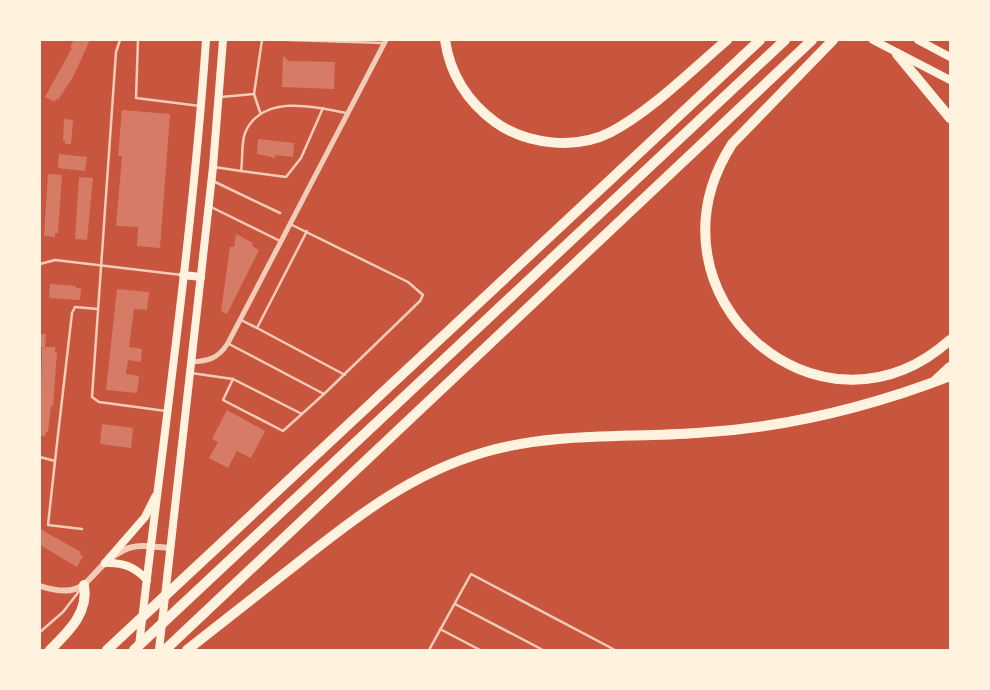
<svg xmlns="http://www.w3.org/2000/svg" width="990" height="690" viewBox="0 0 990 690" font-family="'Varela Round',sans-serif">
<rect width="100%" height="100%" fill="#c8553d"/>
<!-- building -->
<g fill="#d67c66">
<path d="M 74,40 L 90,40 L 73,77 L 58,100 L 56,99 L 55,102 L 45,97 L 72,48 L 70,47 Z"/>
<path d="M 283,56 L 289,61 L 335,62 L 334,89 L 282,87 Z"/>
<path d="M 122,110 L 170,114 L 160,248 L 137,246 L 138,227 L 116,226 L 122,156 L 118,156 Z"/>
<path d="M 64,119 L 73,120 L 71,144 L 65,144 L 65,141 L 63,141 Z"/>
<path d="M 258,139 L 294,143 L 293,157 L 275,155 L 275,158 L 257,154 Z"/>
<path d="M 59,154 L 87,157 L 85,171 L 58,168 Z"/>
<path d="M 48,174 L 62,175 L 58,233 L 55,233 L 55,237 L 44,236 Z"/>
<path d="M 79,177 L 93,178 L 87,240 L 75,239 Z"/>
<path d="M 236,234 L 253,243 L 252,246 L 259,250 L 227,314 L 221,311 L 230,247 L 234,247 Z"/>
<path d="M 50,284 L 76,286 L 76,288 L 81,288 L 80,300 L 49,298 Z"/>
<path d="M 117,289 L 149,292 L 147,310 L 134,309 L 129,347 L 142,349 L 141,362 L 128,360 L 126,374 L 139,376 L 137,393 L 106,390 Z"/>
<path d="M 40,334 L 46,334 L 45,347 L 55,347 L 55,352 L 57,352 L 53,406 L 51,406 L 48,432 L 46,432 L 45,436 L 40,436 L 42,347 L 40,347 Z"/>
<path d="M 227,410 L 265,431 L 251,458 L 237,451 L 228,468 L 209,458 L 218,442 L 212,439 Z"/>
<path d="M 102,424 L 133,428 L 131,448 L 100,444 Z"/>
<path d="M 40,529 L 81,552 L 79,554 L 83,556 L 77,567 L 40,545 Z"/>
</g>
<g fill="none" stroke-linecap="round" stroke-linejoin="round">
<!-- service -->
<g stroke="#f1ccb7" stroke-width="2.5">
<path d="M 120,40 L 116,52 L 92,397 L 99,402 L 166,411"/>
<path d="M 138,40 L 136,98 L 200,106"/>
<path d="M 289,40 L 383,43"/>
<path d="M 254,94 L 260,112"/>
<path d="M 221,97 L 254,94 L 262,40"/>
<path d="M 214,167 L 241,171 C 243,160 241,143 245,133 C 261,94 314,106 346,113"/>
<path d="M 241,171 L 286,177 L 301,158 L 323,108"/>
<path d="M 213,181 L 280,213"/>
<path d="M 211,207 L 280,241"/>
<path d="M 40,264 L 55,260 L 182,275"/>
<path d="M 241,320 L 257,328 L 307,231"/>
<path d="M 257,328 L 345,375"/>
<path d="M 229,344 L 324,394 L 420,301 L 423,295 L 408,282 L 290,224"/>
<path d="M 191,373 L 233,379 L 302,414"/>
<path d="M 233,379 L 223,400 L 283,431 L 324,394"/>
<path d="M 40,457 L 55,461 L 72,313 L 75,307 L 98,309"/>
<path d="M 55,461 L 48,525 L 82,529"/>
<path d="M 455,604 L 543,650"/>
<path d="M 440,629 L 480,650"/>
<path d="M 40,632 L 63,612 L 80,590"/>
<path d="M 429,650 L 471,574 L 615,650"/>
</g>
<!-- minor -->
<path stroke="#f1ccb7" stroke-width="5" d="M 191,362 C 208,361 218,359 228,343 L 386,40"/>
<!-- tertiary -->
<path stroke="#f1ccb7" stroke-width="6" d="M 40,586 C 93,603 85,569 124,550 C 138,543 154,547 169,548"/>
<!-- secondary -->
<g stroke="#fff3e0" stroke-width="8">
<path d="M 873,40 L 950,80"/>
<path d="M 918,40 L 950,57"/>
<path d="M 183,275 L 201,277"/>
<path d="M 105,563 L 145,517 L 155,497"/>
<path d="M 105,563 C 123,562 135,567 147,580"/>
<path d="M 139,646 C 162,444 192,243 206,40"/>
<path d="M 159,650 L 213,167 L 223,40"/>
</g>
<!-- motorway -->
<g stroke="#fff3e0" stroke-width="10">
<path d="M 445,40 C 450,74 468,102 495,122 C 527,145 576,150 611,132 C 651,111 693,69 727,40"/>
<path d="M 833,40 L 732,144 C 636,295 820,456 950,340"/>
<path d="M 897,54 L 950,118"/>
<path d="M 936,380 L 950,367"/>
<path d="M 50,650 C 68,632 89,613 84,585"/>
<path d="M 107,650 L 760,40"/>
<path d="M 134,650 L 785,40"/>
<path d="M 165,650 L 812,40"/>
<path d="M 187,650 C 224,621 262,591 299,562 C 357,516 412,473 485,452 C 553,432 627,438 697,433 C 783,428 870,407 950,376"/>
</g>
</g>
<!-- border -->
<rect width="990" height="690" fill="none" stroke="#fff3e0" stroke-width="82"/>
</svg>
